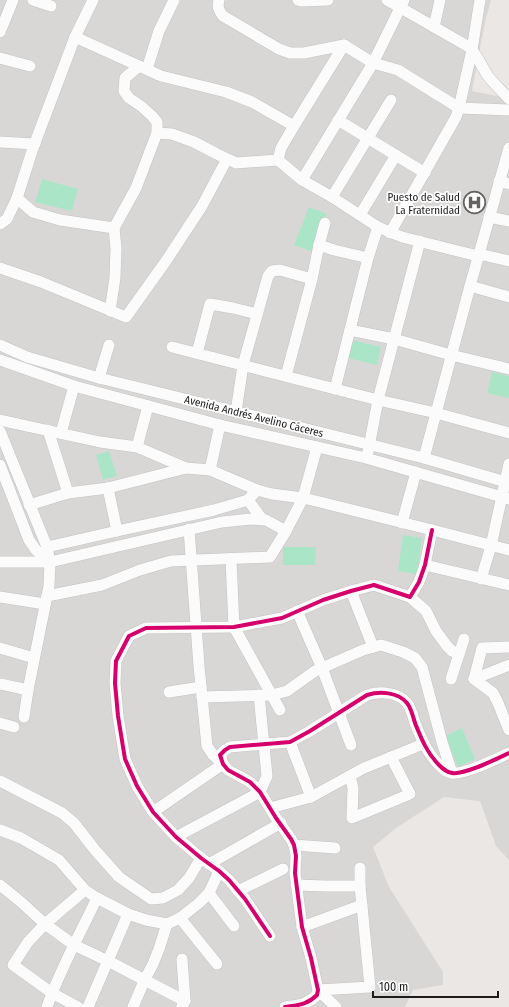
<svg xmlns="http://www.w3.org/2000/svg" width="509" height="1007" viewBox="0 0 509 1007" font-family="'Fira Sans Condensed',sans-serif">
<rect width="100%" height="100%" fill="#eae7e4"/>
<!-- residential -->
<path fill="#d9d7d6" d="M 0,0 L 491,0 L 485,22 L 472,91 L 506,98 L 509,98 L 509,860 L 496,846 L 480,801 L 444,797 L 396,828 L 373,847 L 389,887 L 443,972 L 443,985 L 413,990 L 405,1007 L 0,1007 Z"/>
<!-- pitch -->
<g fill="#abe5c7">
<path d="M 42,179 L 78,189 L 72,211 L 35,202 Z"/>
<path d="M 309,207 L 327,214 L 313,252 L 294,245 Z"/>
<path d="M 352,340 L 381,347 L 377,365 L 348,358 Z"/>
<path d="M 492,372 L 509,376 L 509,398 L 487,393 Z"/>
<path d="M 109,451 L 117,476 L 103,480 L 96,455 Z"/>
<path d="M 403,535 L 422,538 L 417,574 L 398,571 Z"/>
<path d="M 283,547 L 316,547 L 315,565 L 283,565 Z"/>
<path d="M 462,728 L 475,759 L 458,767 L 445,736 Z"/>
</g>
<g fill="none" stroke-linecap="round" stroke-linejoin="round">
<defs>
<g id="minor">
<path d="M 33,0 L 51,6"/>
<path d="M 219,0 C 217,7 219,11 223,16 L 279,49 L 290,53 L 304,53 L 344,45 L 373,63 L 398,70 L 459,108 L 509,110"/>
<path d="M 298,0 L 301,1 L 328,0"/>
<path d="M 387,0 L 469,47 C 478,55 481,66 488,76 C 494,84 502,91 509,99"/>
<path d="M 434,27 L 440,0"/>
<path d="M 0,32 L 13,0"/>
<path d="M 75,37 L 161,76 L 226,92 L 252,102 L 294,126"/>
<path d="M 0,58 L 30,66"/>
<path d="M 147,69 L 159,31 L 174,0"/>
<path d="M 338,120 L 425,173"/>
<path d="M 157,133 L 172,134 L 194,142 L 217,154 L 236,163 L 278,160 L 302,180 L 332,197 L 378,227 L 402,237 L 478,256"/>
<path d="M 0,142 L 35,144"/>
<path d="M 278,160 L 281,148 L 294,126 L 344,45"/>
<path d="M 302,180 L 373,63 L 404,0"/>
<path d="M 499,181 L 509,184"/>
<path d="M 332,197 L 391,100"/>
<path d="M 17,198 L 33,212 L 60,220 L 114,228"/>
<path d="M 360,215 L 396,155"/>
<path d="M 489,217 L 509,221"/>
<path d="M 0,224 L 7,219 L 17,198 L 33,148 L 75,37 L 93,0"/>
<path d="M 390,233 L 456,117 L 459,108 L 472,50 L 480,0"/>
<path d="M 319,245 L 334,250 L 368,258"/>
<path d="M 479,254 L 509,261"/>
<path d="M 0,268 L 41,282 L 126,317 L 166,261 L 202,206 L 227,159"/>
<path d="M 470,286 L 509,297"/>
<path d="M 110,311 L 115,278 L 116,248 L 114,228 L 136,188 L 157,133 L 157,122 L 152,116 L 141,106 L 129,98 L 124,91 L 125,78 L 139,66"/>
<path d="M 350,330 L 394,339 L 451,355 L 509,369"/>
<path d="M 0,345 L 27,357 L 99,378 L 424,458 L 509,483"/>
<path d="M 172,347 L 378,400 L 436,413 L 509,433"/>
<path d="M 197,353 L 210,304 L 233,308 L 257,314"/>
<path d="M 0,360 L 74,386 L 220,425 L 366,458 L 509,499"/>
<path d="M 286,376 L 312,279 L 319,245 L 325,223"/>
<path d="M 99,378 L 109,345"/>
<path d="M 335,389 L 368,258 L 378,227"/>
<path d="M 236,412 L 243,365 L 268,276 L 272,271 L 280,270 L 312,279"/>
<path d="M 0,420 L 100,442 L 137,447 L 186,468 L 210,470 L 257,490 L 272,494 L 303,498 L 320,502 L 432,530 L 509,550"/>
<path d="M 48,430 L 68,493"/>
<path d="M 0,431 L 47,547 L 50,562 L 49,586 L 28,690 L 24,717"/>
<path d="M 61,433 L 74,386"/>
<path d="M 137,447 L 148,406"/>
<path d="M 368,452 L 378,400 L 420,241"/>
<path d="M 424,458 L 470,286 L 509,148"/>
<path d="M 0,465 L 29,540 L 36,550 L 50,562"/>
<path d="M 210,470 L 220,425"/>
<path d="M 108,488 L 117,531"/>
<path d="M 248,500 L 262,519"/>
<path d="M 29,505 L 68,493 L 108,488 L 186,468"/>
<path d="M 402,523 L 416,472"/>
<path d="M 47,547 L 117,531 L 214,510 L 248,500 L 257,490"/>
<path d="M 231,559 L 234,627 L 280,710"/>
<path d="M 0,562 L 50,562 L 222,522 L 251,519 L 266,520 L 286,531"/>
<path d="M 425,565 L 509,585"/>
<path d="M 481,579 L 491,546 L 509,464"/>
<path d="M 351,591 L 373,647"/>
<path d="M 47,596 L 102,585 L 140,570 L 171,561 L 270,557 L 286,531 L 303,498 L 317,447"/>
<path d="M 0,597 L 45,604"/>
<path d="M 410,597 L 426,611 L 436,631 L 447,646 L 452,651 L 458,653"/>
<path d="M 297,611 L 322,668 L 351,745"/>
<path d="M 0,648 L 34,658"/>
<path d="M 451,679 L 464,639"/>
<path d="M 474,679 L 493,693 L 498,703 L 509,730"/>
<path d="M 474,679 L 482,648 L 509,647"/>
<path d="M 474,679 L 509,665"/>
<path d="M 0,684 L 28,690"/>
<path d="M 169,692 L 201,687"/>
<path d="M 202,697 L 272,695 L 287,691 L 315,671 L 363,650 L 381,645 L 403,652 L 415,658 L 422,667 L 442,742 L 452,773"/>
<path d="M 0,723 L 14,727"/>
<path d="M 290,742 L 311,797"/>
<path d="M 350,776 L 353,788 L 352,818 L 410,794 L 391,757"/>
<path d="M 0,781 L 62,813 L 74,823 L 95,850 L 119,877 L 151,899 L 163,898 L 178,890 L 189,878 L 201,858"/>
<path d="M 270,808 L 311,797 L 364,768 L 423,744"/>
<path d="M 153,812 L 223,764 L 213,755 L 207,746 L 199,666 L 189,529"/>
<path d="M 0,830 L 21,838 L 59,860 L 85,890 L 97,898 L 128,914 L 146,920 L 167,924 L 180,918 L 199,903 L 209,893 L 219,871"/>
<path d="M 176,837 L 260,792 L 267,776 L 259,695"/>
<path d="M 294,845 L 335,848"/>
<path d="M 209,864 L 281,823"/>
<path d="M 0,885 L 21,902 L 45,924 L 74,945 L 108,961 L 185,1001"/>
<path d="M 296,885 L 325,886 L 360,886"/>
<path d="M 238,891 L 283,869"/>
<path d="M 209,893 L 234,926"/>
<path d="M 180,918 L 217,964"/>
<path d="M 302,927 L 362,905"/>
<path d="M 270,936 L 245,899 L 229,880 L 219,871 L 201,858 L 176,837 L 153,812 L 137,786 L 125,759 L 118,716 L 115,683 L 116,661 L 129,636 L 146,628 L 234,627 L 282,618 L 323,600 L 351,591 L 374,585 L 410,597 L 419,582 L 425,565 L 432,530"/>
<path d="M 182,959 L 185,1001 L 182,1006"/>
<path d="M 318,990 L 370,987 L 360,886 L 360,868"/>
<path d="M 318,990 L 336,1007"/>
<path d="M 47,1007 C 60,969 80,934 97,898"/>
<path d="M 78,1007 L 52,993 L 13,965 L 28,942 L 45,924 L 85,890"/>
<path d="M 88,1007 L 128,914"/>
<path d="M 133,1007 L 145,979 L 153,964 L 159,949 L 167,924"/>
<path d="M 285,1007 C 298,1005 307,1005 317,995 L 318,990 L 311,958 L 302,927 L 295,873 L 296,856 L 294,845 L 291,839 L 276,818 L 260,792 L 250,782 L 228,770 L 223,764 L 220,755 L 225,750 L 230,747 L 290,742 L 310,731 L 367,695 C 380,691 398,692 407,703 C 411,708 413,716 415,723 C 421,738 427,753 439,765 C 443,769 446,772 452,773 C 465,775 496,759 509,753"/>
</g>
</defs>
<!-- minor casing -->
<use href="#minor" stroke="#c3c2c0" stroke-width="12"/>
<!-- minor -->
<use href="#minor" stroke="#fcfbfb" stroke-width="11"/>
<defs>
<g id="cycleway">
<path d="M 270,936 L 245,899 L 229,880 L 219,871 L 201,858 L 176,837 L 153,812 L 137,786 L 125,759 L 118,716 L 115,683 L 116,661 L 129,636 L 146,628 L 234,627 L 282,618 L 323,600 L 351,591 L 374,585 L 410,597 L 419,582 L 425,565 L 432,530"/>
<path d="M 285,1007 C 298,1005 307,1005 317,995 L 318,990 L 311,958 L 302,927 L 295,873 L 296,856 L 294,845 L 291,839 L 276,818 L 260,792 L 250,782 L 228,770 L 223,764 L 220,755 L 225,750 L 230,747 L 290,742 L 310,731 L 367,695 C 380,691 398,692 407,703 C 411,708 413,716 415,723 C 421,738 427,753 439,765 C 443,769 446,772 452,773 C 465,775 496,759 509,753"/>
</g>
</defs>
<!-- cycleway casing -->
<use href="#cycleway" stroke="#fff" stroke-width="6"/>
<!-- cycleway -->
<use href="#cycleway" stroke="#d6006c" stroke-width="4"/>
</g>
<!-- icons -->
<defs>
<symbol id="hospital-ring" viewBox="-11 -11 22 22"><circle r="9.5" fill="#fff" stroke="#646362" stroke-width="1.5"/><path d="M-5-5h3v3.5h4V-5h3V5h-3V1.5h-4V5h-3Z" fill="#646362"/></symbol>
</defs>
<g fill-rule="evenodd">
<use href="#hospital-ring" x="462" y="190" width="25" height="25"/>
</g>
<g text-anchor="middle" stroke-width="3.5" stroke-linejoin="round" paint-order="stroke">
<!-- poi labels -->
<g font-size="11" fill="#1c1c1c" stroke="#fff" text-anchor="end">
<text x="460" y="201">Puesto de Salud<tspan x="460" dy="13">La Fraternidad</tspan></text>
</g>
<!-- street labels -->
<g font-size="11" fill="#1c1c1c" stroke="#fff">
<text transform="translate(254 416) rotate(14)" y="4">Avenida Andrés Avelino Cáceres</text>
</g>
</g>
<!-- scale -->
<path d="M373 991v6h125v-6" fill="none" stroke="#1c1c1c" stroke-width="2"/>
<text x="379" y="991" font-size="12" fill="#1c1c1c" stroke="#ffffff" stroke-width="3" paint-order="stroke">100 m</text>
</svg>
